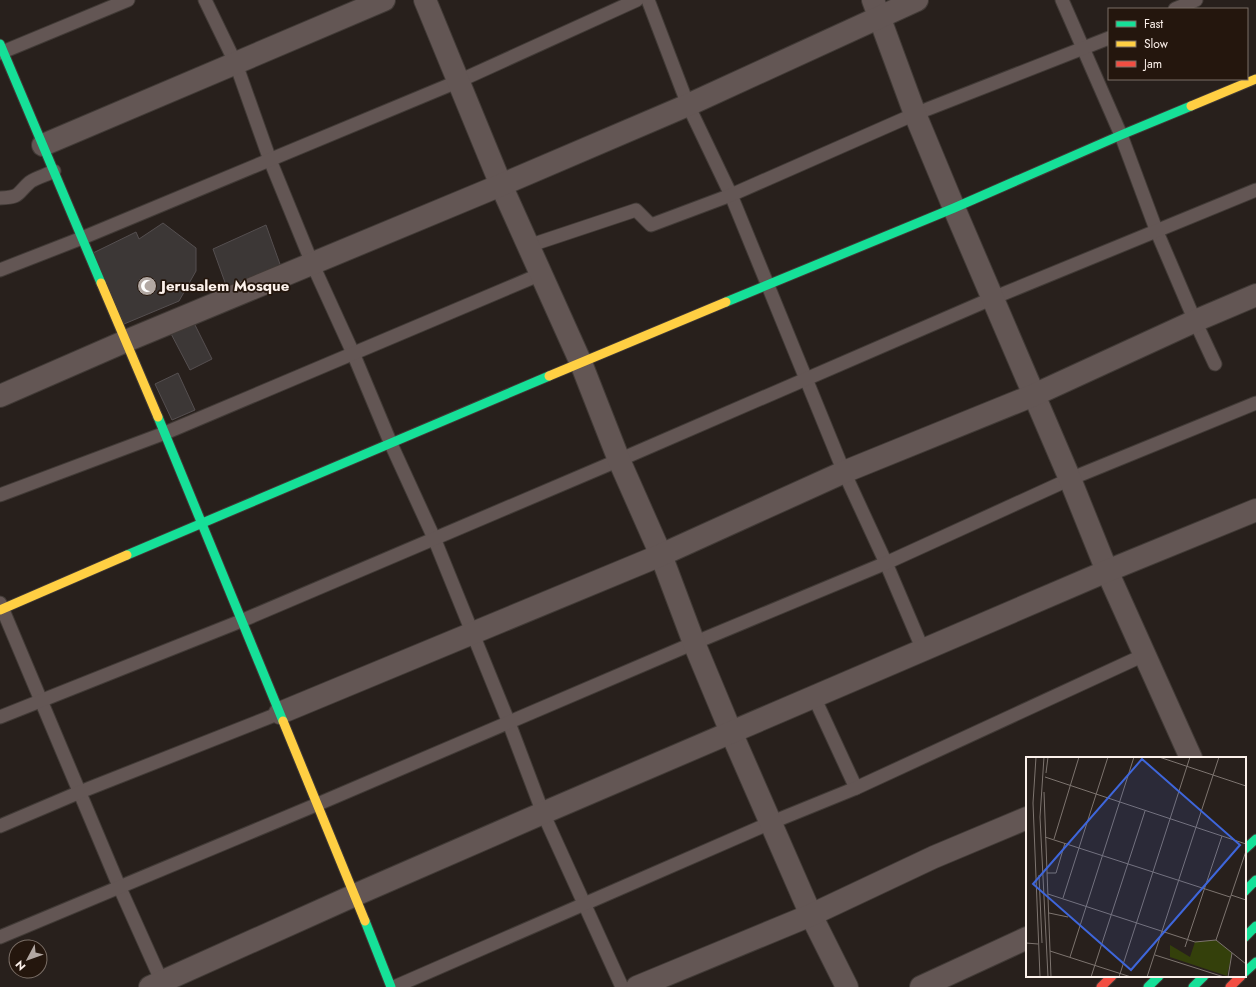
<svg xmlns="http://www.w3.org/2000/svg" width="1256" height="987" viewBox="0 0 1256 987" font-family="Jost,sans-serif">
<rect width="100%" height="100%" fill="#28201c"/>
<!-- building -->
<g fill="#3c3736" stroke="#554f50">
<path d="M 163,223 L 196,248 L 196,271 L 179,301 L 124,324 L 93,253 L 136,232 L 139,239 Z"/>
<path d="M 266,225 L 281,267 L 227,288 L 213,249 Z"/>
<path d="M 191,317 L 212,359 L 190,370 L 168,328 Z"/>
<path d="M 178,373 L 195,410 L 172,420 L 155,384 Z"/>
</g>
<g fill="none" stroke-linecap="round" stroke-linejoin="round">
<defs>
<g id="lane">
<path d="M 205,0 L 236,64 L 270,160 L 312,263 L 353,353 L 391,444 L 434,538 L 509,723 L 543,813 L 622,987"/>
<path d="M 648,0 L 688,105 L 731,195 L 844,472 L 886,563 L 923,650"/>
<path d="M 1062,0 L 1121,135 L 1157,232 L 1195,321 L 1215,364"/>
<path d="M 1175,9 L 1196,0"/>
<path d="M 0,53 L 128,0"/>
<path d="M 0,198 C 22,197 16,194 30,182 C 37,177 47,175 54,171"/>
<path d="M 528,246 L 636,210 L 651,225 L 731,195 L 915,114 L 1109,38"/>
<path d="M 0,270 L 82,238 L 459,81 L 637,0"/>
<path d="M 0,495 L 165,433 L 541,274"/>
<path d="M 0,603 L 119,886 L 162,982"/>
<path d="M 814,697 L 856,788"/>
<path d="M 0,717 L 241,621 L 619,460 L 993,298 L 1256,190"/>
<path d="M 0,826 L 80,792 L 280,713"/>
<path d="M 0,937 L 318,804 L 694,643 L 886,563 L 1070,479 L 1256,403"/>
<path d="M 394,987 L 770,823 L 856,788 L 1144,655"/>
</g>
<g id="street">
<path d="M 425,0 L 501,185 L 581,363 L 619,460 L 661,555 L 694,643 L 731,732 L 811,915 L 847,987"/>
<path d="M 873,0 L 915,114 L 954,208 L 1070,479 L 1107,571 L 1191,758"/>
<path d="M 43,145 L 384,0"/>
<path d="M 0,396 L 126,341 L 501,185 L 688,105 L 917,0"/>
<path d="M 280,713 L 661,555 L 844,472 L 1034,395 L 1195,321 L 1256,295"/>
<path d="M 150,987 L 355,895 L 543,813 L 1107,571 L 1256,510"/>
<path d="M 637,987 L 811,915 L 934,857 L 1027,818"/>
<path d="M 921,987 L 1027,938"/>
</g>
<g id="fast">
<path d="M 0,44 L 101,283"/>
<path d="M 726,302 L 954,208 L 1121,135 L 1191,106"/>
<path d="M 158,417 C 200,518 241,620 283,721"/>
<path d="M 127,555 L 549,376"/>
<path d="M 1245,849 L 1256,839"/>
<path d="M 1245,891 L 1256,880"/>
<path d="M 365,921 L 391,987"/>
<path d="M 1245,937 L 1256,926"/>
<path d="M 1245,972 L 1256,962"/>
<path d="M 1148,987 L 1159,976"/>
<path d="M 1193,987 L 1204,976"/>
</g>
<g id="slow">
<path d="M 1191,106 L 1256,79"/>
<path d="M 101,283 L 158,417"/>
<path d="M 549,376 L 726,302"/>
<path d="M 0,610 L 127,555"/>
<path d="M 283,721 L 365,921"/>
</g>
<g id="jam">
<path d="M 1101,987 L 1112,976"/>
<path d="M 1230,987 L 1241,976"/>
</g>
</defs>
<!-- lane casing -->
<use href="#lane" stroke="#413a36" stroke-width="15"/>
<!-- street casing -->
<use href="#street" stroke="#413a36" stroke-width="24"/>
<!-- fast casing -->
<use href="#fast" stroke="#413a36" stroke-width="11"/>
<!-- slow casing -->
<use href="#slow" stroke="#413a36" stroke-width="11"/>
<!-- jam casing -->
<use href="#jam" stroke="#413a36" stroke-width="11"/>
<!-- lane -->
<use href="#lane" stroke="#635654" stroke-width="13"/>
<!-- street -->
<use href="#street" stroke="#635654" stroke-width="22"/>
<!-- fast -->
<use href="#fast" stroke="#16e098" stroke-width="9"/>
<!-- slow -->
<use href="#slow" stroke="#ffcf43" stroke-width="9"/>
<!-- jam -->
<use href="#jam" stroke="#f24e42" stroke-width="9"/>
</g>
<!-- icons -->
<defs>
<symbol id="mosque-disc" viewBox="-11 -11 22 22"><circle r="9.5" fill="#b2a8a3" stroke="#24160d"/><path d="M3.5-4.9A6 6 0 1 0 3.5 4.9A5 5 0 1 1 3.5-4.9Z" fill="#fff"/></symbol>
</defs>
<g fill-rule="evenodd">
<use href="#mosque-disc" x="136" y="275" width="22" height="22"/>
</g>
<g text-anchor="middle" stroke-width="3.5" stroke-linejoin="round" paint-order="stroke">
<!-- poi labels -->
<g font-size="15" font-weight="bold" fill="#fcf1eb" stroke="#24160d" text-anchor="start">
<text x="161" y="291">Jerusalem Mosque</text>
</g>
</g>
<!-- overview -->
<g transform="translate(1026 757)">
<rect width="220" height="220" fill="#28201c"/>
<path d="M 190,183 L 206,196 L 201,219 L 144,200 L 144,188 L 164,200 L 169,185 Z" fill="#34400b"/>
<path fill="none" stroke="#7d746f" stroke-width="1" d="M 10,0 L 7,46 L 14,220M 18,0 L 14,60 L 22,220M 133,0 L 220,29M 20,16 L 22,0M 19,20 L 220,87M 18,35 L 25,220M 19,80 L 204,140M 28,82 L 53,0M 21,116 L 30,116 L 39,86M 13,118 L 16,186M 22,137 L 169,185 L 190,183 L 220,207M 205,138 L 220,143M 37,141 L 82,0M 23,156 L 42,160M 190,183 L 220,94M 0,186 L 12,187M 159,190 L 196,79M 24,194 L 105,220M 129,198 L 198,220M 44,200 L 108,0M 65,220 L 119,54M 93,220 L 164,0M 121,220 L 193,0M 202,220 L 206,196"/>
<path fill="#3e66db" fill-opacity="0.15" stroke="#3e66db" stroke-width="2" d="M 116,2 L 214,88 L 105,213 L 7,127 Z"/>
<rect width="220" height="220" fill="none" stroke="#fcf1eb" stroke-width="2"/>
</g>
<!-- legend -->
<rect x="1108" y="8" width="140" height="72" fill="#24160d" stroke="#7a6e66"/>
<rect x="1116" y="21" width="20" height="6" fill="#16e098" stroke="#7a6e66"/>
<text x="1144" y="28" font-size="12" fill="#fcf1eb">Fast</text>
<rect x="1116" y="41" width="20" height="6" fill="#ffcf43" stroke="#7a6e66"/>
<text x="1144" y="48" font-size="12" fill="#fcf1eb">Slow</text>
<rect x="1116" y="61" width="20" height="6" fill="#f24e42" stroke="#7a6e66"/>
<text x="1144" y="68" font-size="12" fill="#fcf1eb">Jam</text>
<!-- north arrow -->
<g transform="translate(28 959) rotate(229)"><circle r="19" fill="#24160d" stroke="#7a6e66"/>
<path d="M0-3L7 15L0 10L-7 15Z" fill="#b2a8a3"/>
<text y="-6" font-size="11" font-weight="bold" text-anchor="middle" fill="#fcf1eb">N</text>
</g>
</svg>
